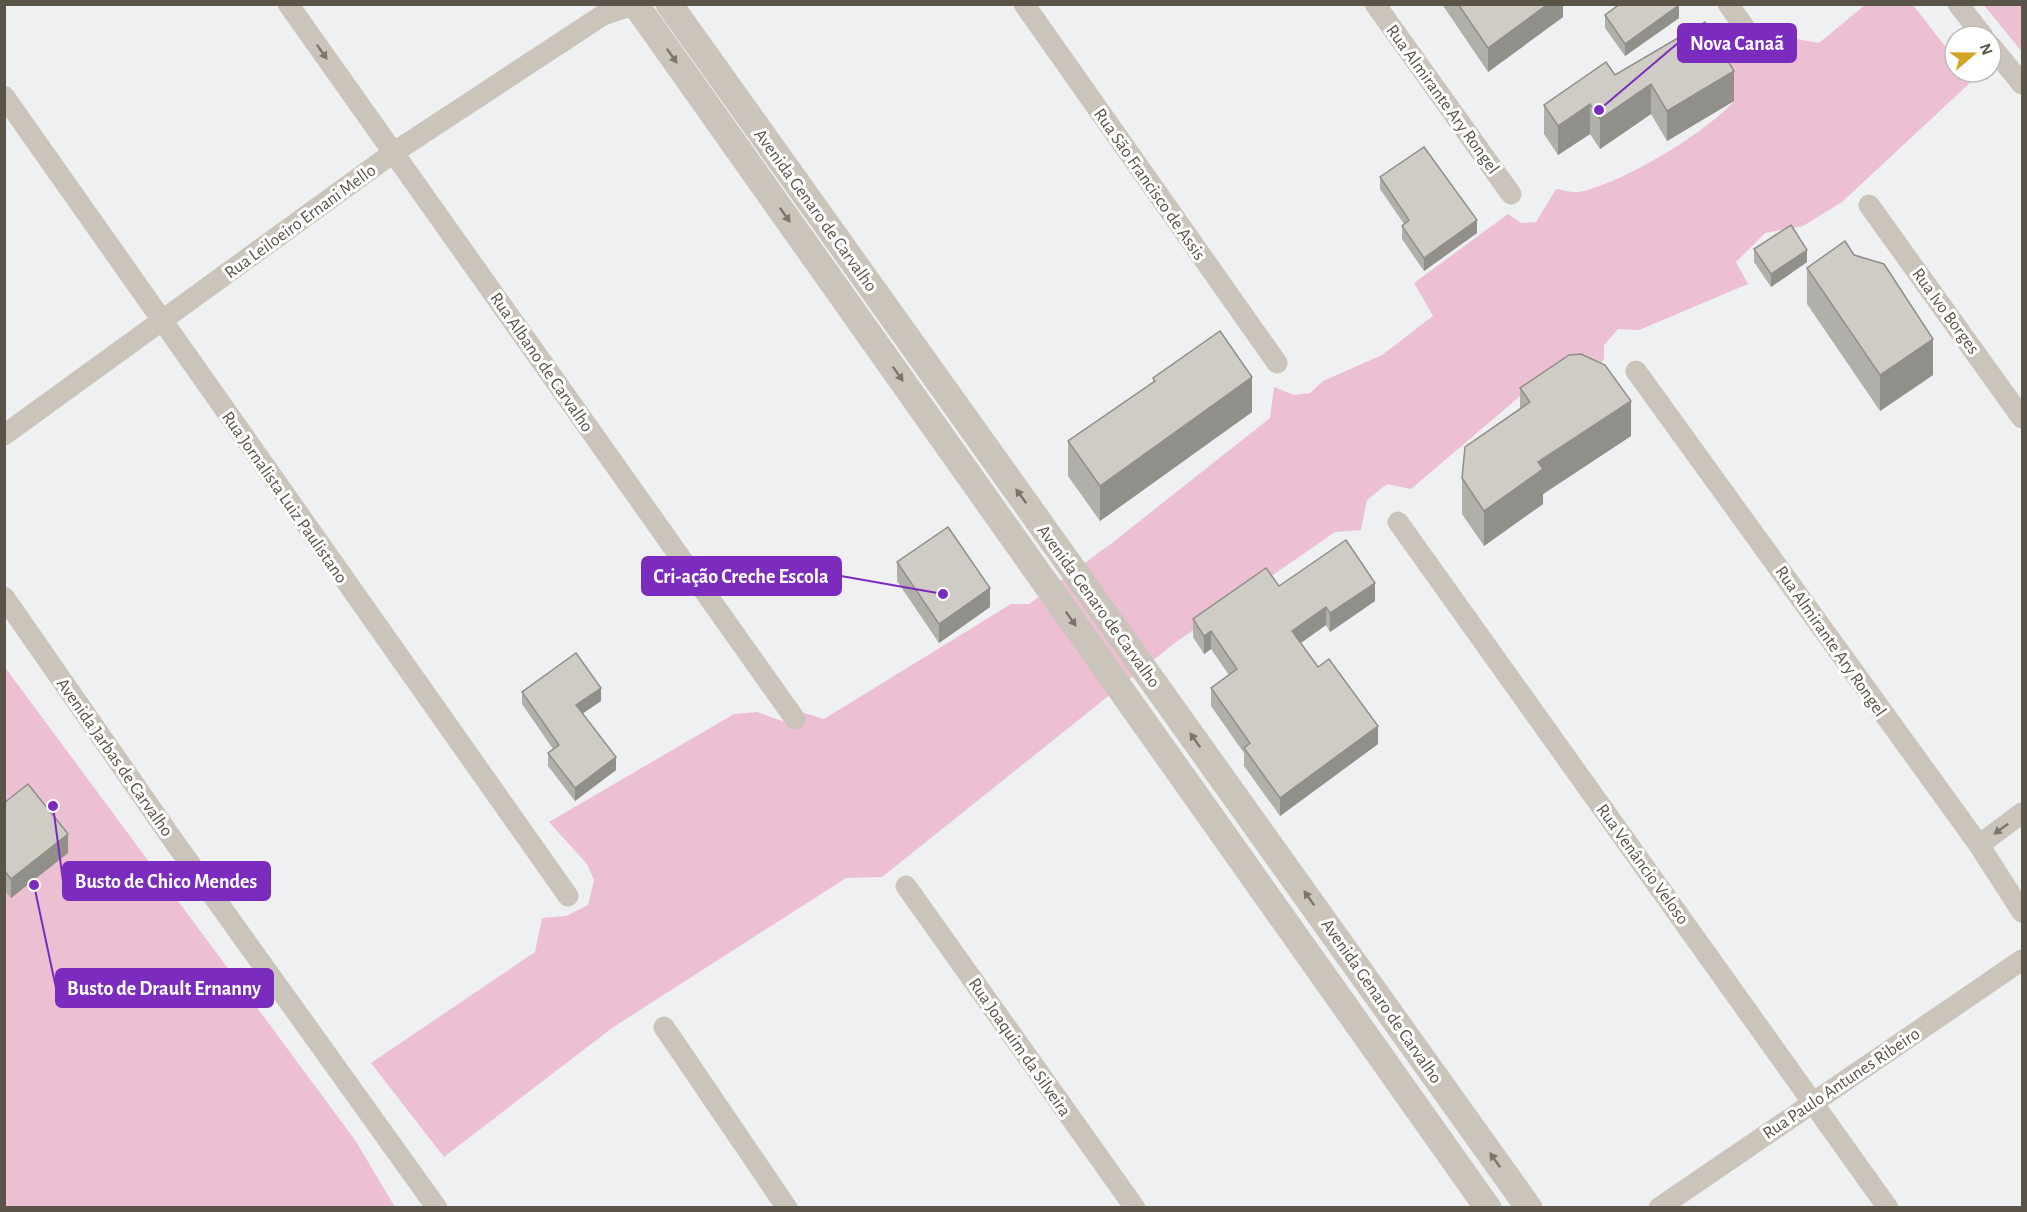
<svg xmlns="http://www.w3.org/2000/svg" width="2027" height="1212" viewBox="0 0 2027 1212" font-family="'Alegreya Sans',sans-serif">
<rect width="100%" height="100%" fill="#eef0f1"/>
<!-- green -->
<g fill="#ecbfd3">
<path d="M 1865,5 L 1913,5 L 1955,59 L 1955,72 L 1965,72 L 1972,81 L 1842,202 L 1803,226 L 1765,233 L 1736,262 L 1748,284 L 1639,330 L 1618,329 L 1604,345 L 1604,359 L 1596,370 L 1525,392 L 1411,489 L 1387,484 L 1367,500 L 1361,530 L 1335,532 L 1176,642 L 882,877 L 846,878 L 612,1028 L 444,1157 L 371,1063 L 535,952 L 542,918 L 566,916 L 588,905 L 594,880 L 587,864 L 549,822 L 734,714 L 757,712 L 782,721 L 804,713 L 824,719 L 1011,604 L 1029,604 L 1112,543 L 1270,418 L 1274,387 L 1294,395 L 1310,393 L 1323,381 L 1382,355 L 1433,316 L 1414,283 L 1508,214 L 1521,223 L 1536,222 L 1556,189 C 1563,190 1572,193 1579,192 C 1621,184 1706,133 1734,101 L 1730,56 C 1761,26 1780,37 1819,43 Z"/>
<path d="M 1984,5 L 2022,5 L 2022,52 Z"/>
<path d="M 4,666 L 355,1140 L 395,1207 L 5,1207 Z"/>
</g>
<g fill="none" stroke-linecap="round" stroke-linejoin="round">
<!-- minor -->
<g stroke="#cac4bb" stroke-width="21">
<path d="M 288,4 L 795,719"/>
<path d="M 1024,4 L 1277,363"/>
<path d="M 1375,4 L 1511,194"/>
<path d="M 1728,4 L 1757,45"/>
<path d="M 1958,4 L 1983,36"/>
<path d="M 1991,46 L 2022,84"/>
<path d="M 4,96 L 568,896"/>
<path d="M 1869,205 L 2022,418"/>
<path d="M 1636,371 L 1979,845 L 2022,912"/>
<path d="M 4,435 L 393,153 L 603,15 L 630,6"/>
<path d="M 1398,522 L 1888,1208"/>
<path d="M 4,597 L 173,840 L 437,1208"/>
<path d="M 1979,845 L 2022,813"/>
<path d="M 906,886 L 1135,1208"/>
<path d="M 664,1027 L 787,1208"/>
<path d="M 1659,1208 L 2022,960"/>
</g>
<!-- tertiary -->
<g stroke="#cac4bb" stroke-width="27">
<path d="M 669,4 L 1529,1208"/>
<path d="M 638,8 L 1488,1208"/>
</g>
</g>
<!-- wall -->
<g fill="#b1afa9">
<path d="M 1442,4 L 1563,4 L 1563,17 L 1488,72 Z"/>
<path d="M 1605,15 L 1679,18 L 1625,56 L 1605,28 Z"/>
<path d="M 1615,75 L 1734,101 L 1667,141 L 1651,114 L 1600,149 L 1590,134 L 1558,155 L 1544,134 L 1544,105 Z"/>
<path d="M 1380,177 L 1477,233 L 1424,271 L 1402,239 L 1402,226 L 1404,224 L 1380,189 Z"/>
<path d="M 1754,249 L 1807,262 L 1771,287 L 1754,262 Z"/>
<path d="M 1807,268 L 1933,375 L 1880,411 L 1807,304 Z"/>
<path d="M 1153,378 L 1252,412 L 1100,521 L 1068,476 L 1068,441 L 1153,382 Z"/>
<path d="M 1520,388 L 1631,436 L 1543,494 L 1543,504 L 1484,546 L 1462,514 L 1462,478 L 1520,409 Z"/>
<path d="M 897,562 L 990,607 L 939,643 L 897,581 Z"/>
<path d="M 1279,586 L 1375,601 L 1330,632 L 1326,625 L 1301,643 L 1318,667 L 1378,744 L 1280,816 L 1244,766 L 1244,753 L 1211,706 L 1211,688 L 1229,675 L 1211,649 L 1204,654 L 1193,637 L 1193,619 Z"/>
<path d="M 522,692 L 601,701 L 583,713 L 616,770 L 575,801 L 548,766 L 548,753 L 553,749 L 522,704 Z"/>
<path d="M 4,803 L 68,853 L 11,898 L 4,890 Z"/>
</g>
<!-- shaded-wall -->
<g fill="#908f8a">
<path d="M 1548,4 L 1563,4 L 1563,17 L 1488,72 L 1488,48 Z"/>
<path d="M 1679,5 L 1679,18 L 1625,56 L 1625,44 Z"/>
<path d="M 1734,71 L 1734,101 L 1667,141 L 1667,111 Z"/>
<path d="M 1651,84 L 1651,114 L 1600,149 L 1600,119 Z"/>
<path d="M 1590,104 L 1590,134 L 1558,155 L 1558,126 Z"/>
<path d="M 1477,220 L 1477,233 L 1424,271 L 1424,258 Z"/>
<path d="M 1807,250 L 1807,262 L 1771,287 L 1771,274 Z"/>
<path d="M 1933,339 L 1933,375 L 1880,411 L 1880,375 Z"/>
<path d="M 1252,377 L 1252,412 L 1100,521 L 1100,486 Z"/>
<path d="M 1631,401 L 1631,436 L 1543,494 L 1543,504 L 1484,546 L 1484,511 L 1538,462 Z"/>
<path d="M 1375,583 L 1375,601 L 1330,632 L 1330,613 Z"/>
<path d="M 990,588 L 990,607 L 939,643 L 939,624 Z"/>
<path d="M 1326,607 L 1326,625 L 1292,649 L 1292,631 Z"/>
<path d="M 1211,631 L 1211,649 L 1204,654 L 1204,636 Z"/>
<path d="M 601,688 L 601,701 L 576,718 L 576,705 Z"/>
<path d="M 1378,726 L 1378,744 L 1280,816 L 1280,798 Z"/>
<path d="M 616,757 L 616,770 L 575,801 L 575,788 Z"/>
<path d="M 68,834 L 68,853 L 11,898 L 11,879 Z"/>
</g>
<!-- building -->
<g fill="#ceccc5" stroke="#908f8a" stroke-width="1.5">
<path d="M 1458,4 L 1548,4 L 1488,48 Z"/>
<path d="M 1620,4 L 1678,4 L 1679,5 L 1625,44 L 1605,15 Z"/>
<path d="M 1705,22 L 1734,71 L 1667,111 L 1651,84 L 1600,119 L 1590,104 L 1558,126 L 1544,105 L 1606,62 L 1615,75 Z"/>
<path d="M 1424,147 L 1477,220 L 1424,258 L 1402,226 L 1409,220 L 1380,177 Z"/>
<path d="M 1791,225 L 1807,250 L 1771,274 L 1754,249 Z"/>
<path d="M 1845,241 L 1854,255 L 1884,264 L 1933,339 L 1880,375 L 1807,268 Z"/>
<path d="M 1220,331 L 1252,377 L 1100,486 L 1068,441 L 1155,381 L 1153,378 Z"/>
<path d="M 1581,354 L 1605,365 L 1631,401 L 1538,462 L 1543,469 L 1484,511 L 1462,478 L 1465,447 L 1530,402 L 1520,388 L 1569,355 Z"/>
<path d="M 948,527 L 990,588 L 939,624 L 897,562 Z"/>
<path d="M 1346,540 L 1375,583 L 1330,613 L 1326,607 L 1292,631 L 1318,667 L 1329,659 L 1378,726 L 1280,798 L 1244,748 L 1250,743 L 1211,688 L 1237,669 L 1211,631 L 1204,636 L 1193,619 L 1266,568 L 1279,586 Z"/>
<path d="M 576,653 L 601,688 L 576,705 L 616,757 L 575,788 L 548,753 L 559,745 L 522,692 Z"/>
<path d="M 28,784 L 68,834 L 11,879 L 4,870 L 4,803 Z"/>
</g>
<!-- one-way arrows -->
<defs><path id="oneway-solid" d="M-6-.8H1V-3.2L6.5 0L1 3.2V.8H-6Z" transform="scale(1.5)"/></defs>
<g fill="#7c766a">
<use href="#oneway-solid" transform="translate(322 52) rotate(55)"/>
<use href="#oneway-solid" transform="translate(672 56) rotate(55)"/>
<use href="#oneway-solid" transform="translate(785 215) rotate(55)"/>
<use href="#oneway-solid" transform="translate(898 374) rotate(55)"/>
<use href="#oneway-solid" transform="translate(1021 496) rotate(-126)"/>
<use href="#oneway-solid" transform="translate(1071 619) rotate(55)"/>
<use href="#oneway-solid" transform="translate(1195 740) rotate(-125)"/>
<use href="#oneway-solid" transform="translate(2001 829) rotate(144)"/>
<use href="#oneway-solid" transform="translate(1309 898) rotate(-125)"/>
<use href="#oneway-solid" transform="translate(1495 1160) rotate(-125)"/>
</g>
<g text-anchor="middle" stroke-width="6" stroke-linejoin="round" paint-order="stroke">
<!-- street labels -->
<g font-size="18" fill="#5a5448" stroke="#fff">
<text transform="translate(1443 99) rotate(54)" y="6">Rua Almirante Ary Rongel</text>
<text transform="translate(1150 184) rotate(55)" y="6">Rua São Francisco de Assis</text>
<text transform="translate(816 210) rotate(54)" y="6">Avenida Genaro de Carvalho</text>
<text transform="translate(300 221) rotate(-36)" y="6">Rua Leiloeiro Ernani Mello</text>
<text transform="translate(1946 311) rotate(54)" y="6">Rua Ivo Borges</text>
<text transform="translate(542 362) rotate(55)" y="6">Rua Albano de Carvalho</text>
<text transform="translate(285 497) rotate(55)" y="6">Rua Jornalista Luiz Paulistano</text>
<text transform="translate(1099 606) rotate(54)" y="6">Avenida Genaro de Carvalho</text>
<text transform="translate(1831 641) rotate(55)" y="6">Rua Almirante Ary Rongel</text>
<text transform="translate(115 757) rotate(55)" y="6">Avenida Jarbas de Carvalho</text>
<text transform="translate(1643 864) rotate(54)" y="6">Rua Venâncio Veloso</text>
<text transform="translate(1382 1001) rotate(55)" y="6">Avenida Genaro de Carvalho</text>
<text transform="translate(1020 1047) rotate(55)" y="6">Rua Joaquim da Silveira</text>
<text transform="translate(1841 1083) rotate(-34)" y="6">Rua Paulo Antunes Ribeiro</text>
</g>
</g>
<!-- callouts -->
<path fill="none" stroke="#7b2cbf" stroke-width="2" d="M1599 110L1678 43M943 594L841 576M53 806L63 881M34 885L56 988"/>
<g fill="#7b2cbf" stroke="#fff" stroke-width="2">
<circle cx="1599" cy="110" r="6"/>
<circle cx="943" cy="594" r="6"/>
<circle cx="53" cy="806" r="6"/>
<circle cx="34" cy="885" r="6"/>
</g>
<g fill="#7b2cbf" stroke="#7b2cbf" stroke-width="2">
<rect x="1678" y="24" width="118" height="38" rx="6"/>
<rect x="642" y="557" width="199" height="38" rx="6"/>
<rect x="63" y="862" width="207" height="38" rx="6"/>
<rect x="56" y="969" width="217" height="38" rx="6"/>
</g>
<g font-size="20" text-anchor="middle" font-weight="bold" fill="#fff">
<text x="1737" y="50">Nova Canaã</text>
<text x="741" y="583">Cri-ação Creche Escola</text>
<text x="166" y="888">Busto de Chico Mendes</text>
<text x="164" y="995">Busto de Drault Ernanny</text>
</g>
<!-- border -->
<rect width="2027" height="1212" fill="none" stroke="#5a5448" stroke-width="12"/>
<!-- north arrow -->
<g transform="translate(1973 54) rotate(70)"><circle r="28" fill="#ffffff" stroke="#bdbbb6" stroke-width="1.5"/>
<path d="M0-4.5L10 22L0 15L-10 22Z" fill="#d3a526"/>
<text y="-9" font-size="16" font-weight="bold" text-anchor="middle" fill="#5a5448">N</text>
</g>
</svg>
